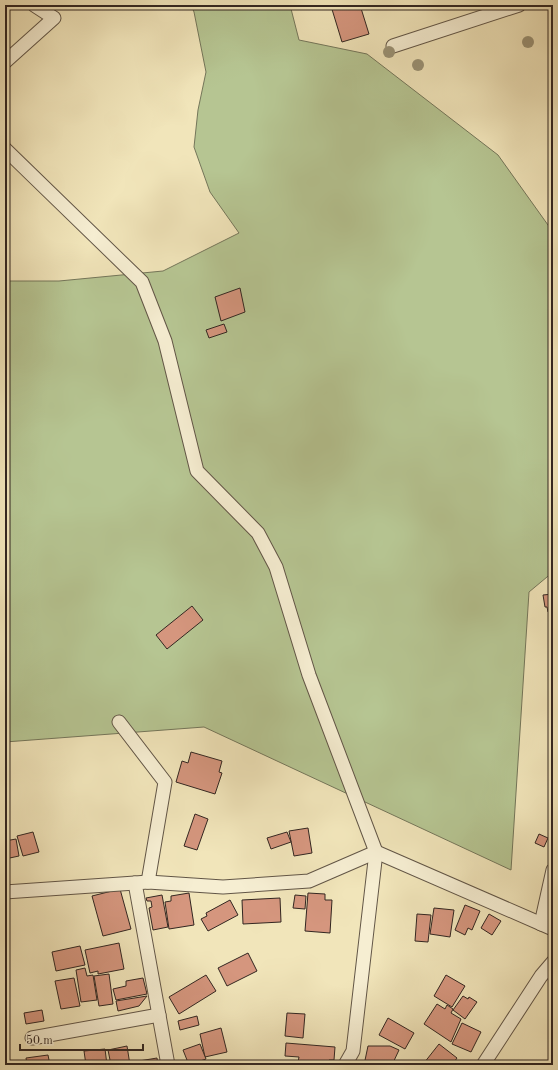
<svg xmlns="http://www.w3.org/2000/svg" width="558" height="1070" viewBox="0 0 558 1070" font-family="'Old Standard TT',serif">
<rect width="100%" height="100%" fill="#f1e5ba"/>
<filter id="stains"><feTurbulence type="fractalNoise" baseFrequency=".005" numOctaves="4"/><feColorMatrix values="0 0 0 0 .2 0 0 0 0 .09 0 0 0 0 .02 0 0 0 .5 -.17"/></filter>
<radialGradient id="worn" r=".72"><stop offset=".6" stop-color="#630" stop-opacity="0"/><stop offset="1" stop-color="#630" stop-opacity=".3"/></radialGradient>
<!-- green -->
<path fill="#b6c592" stroke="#74765a" d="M 191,5 L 290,5 L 299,40 L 367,54 L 498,155 L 553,232 L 553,572 L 529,592 L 511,870 L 204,727 L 5,742 L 5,281 L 59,281 L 163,271 L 239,233 L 210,192 L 194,147 L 198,110 L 206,72 L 194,12 Z"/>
<!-- building -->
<g fill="#d5967e" stroke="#322621">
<path d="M 335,5 L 360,5 L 369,34 L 342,42 L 331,6 Z"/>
<path d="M 240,288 L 245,312 L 221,321 L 215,297 Z"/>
<path d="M 224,324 L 227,332 L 209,338 L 206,330 Z"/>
<path d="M 553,594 L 553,611 L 548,612 L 547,607 L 545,607 L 543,595 Z"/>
<path d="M 192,606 L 203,620 L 167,649 L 156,635 Z"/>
<path d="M 191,752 L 222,761 L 219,772 L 222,773 L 215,794 L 176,782 L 182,761 L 188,763 Z"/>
<path d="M 195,814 L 208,819 L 197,850 L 184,846 Z"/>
<path d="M 308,828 L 312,853 L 294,856 L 289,831 Z"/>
<path d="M 33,832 L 39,852 L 23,856 L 17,836 Z"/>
<path d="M 287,832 L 291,842 L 271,849 L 267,838 Z"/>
<path d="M 539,834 L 548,838 L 544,847 L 535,843 Z"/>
<path d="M 16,839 L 19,856 L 5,859 L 5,841 Z"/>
<path d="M 120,889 L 131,929 L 103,936 L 92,896 Z"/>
<path d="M 189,893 L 194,925 L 169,929 L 165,902 L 171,901 L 171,896 Z"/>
<path d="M 308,893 L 325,894 L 325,900 L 332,900 L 330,933 L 305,931 Z"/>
<path d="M 162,895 L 168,927 L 153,930 L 149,908 L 152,907 L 151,901 L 147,901 L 146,898 Z"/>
<path d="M 295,895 L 306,896 L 305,909 L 293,908 Z"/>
<path d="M 280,898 L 281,922 L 243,924 L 242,900 Z"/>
<path d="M 230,900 L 238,915 L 208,931 L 201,919 L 207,916 L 206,913 Z"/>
<path d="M 465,905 L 480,911 L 472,930 L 468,928 L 465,935 L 455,930 Z"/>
<path d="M 434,908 L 454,910 L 450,937 L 430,934 Z"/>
<path d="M 417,914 L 431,915 L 428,942 L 415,941 Z"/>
<path d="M 489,914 L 501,921 L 492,935 L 481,928 Z"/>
<path d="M 119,943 L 124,969 L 98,974 L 98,971 L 90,973 L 85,950 Z"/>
<path d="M 80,946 L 85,965 L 56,971 L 52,952 Z"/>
<path d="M 248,953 L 257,971 L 227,986 L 218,968 Z"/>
<path d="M 85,968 L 87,976 L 93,975 L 97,1000 L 81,1002 L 76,970 Z"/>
<path d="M 109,974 L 113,1004 L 99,1006 L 94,976 Z"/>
<path d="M 206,975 L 216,991 L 179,1014 L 169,997 Z"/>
<path d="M 446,975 L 465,986 L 452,1007 L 434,996 Z"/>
<path d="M 74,978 L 80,1006 L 61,1009 L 55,981 Z"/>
<path d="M 143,978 L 147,994 L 116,1000 L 113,989 L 126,986 L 126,981 Z"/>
<path d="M 147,996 L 139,1006 L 118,1011 L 116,1001 Z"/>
<path d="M 463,996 L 468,999 L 469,997 L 477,1002 L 465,1019 L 453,1010 Z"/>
<path d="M 437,1004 L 445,1009 L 447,1005 L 453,1009 L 451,1013 L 461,1019 L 451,1042 L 424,1024 Z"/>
<path d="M 42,1010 L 44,1021 L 26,1024 L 24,1013 Z"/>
<path d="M 287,1013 L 305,1014 L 303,1038 L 285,1036 Z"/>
<path d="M 197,1016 L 199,1025 L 180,1030 L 178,1021 Z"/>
<path d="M 388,1018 L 414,1033 L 405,1049 L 379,1035 Z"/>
<path d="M 462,1023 L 481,1032 L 471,1052 L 452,1044 Z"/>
<path d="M 221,1028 L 227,1052 L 205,1057 L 200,1034 Z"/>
<path d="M 286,1043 L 335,1047 L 334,1060 L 329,1060 L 328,1064 L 298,1062 L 299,1057 L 285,1056 Z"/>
<path d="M 200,1044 L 206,1059 L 189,1065 L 183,1050 Z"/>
<path d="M 439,1044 L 457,1058 L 452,1065 L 426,1065 L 424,1063 Z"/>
<path d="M 127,1046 L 130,1065 L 111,1065 L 108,1050 Z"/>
<path d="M 368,1046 L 390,1046 L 399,1050 L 392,1065 L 364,1065 Z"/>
<path d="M 105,1049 L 107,1065 L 86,1065 L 84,1051 Z"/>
<path d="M 48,1055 L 50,1065 L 27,1065 L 26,1058 Z"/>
<path d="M 157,1058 L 158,1065 L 134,1065 L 133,1062 Z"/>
<path d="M 64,1061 L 65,1064 L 82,1061 L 83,1065 L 52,1065 L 51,1063 Z"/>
</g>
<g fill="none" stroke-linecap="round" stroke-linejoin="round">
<defs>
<g id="street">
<path d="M 393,46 L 519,5"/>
<path d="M 5,62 L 54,18 L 34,5"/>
<path d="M 5,149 L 142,282 L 165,341 L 197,471 L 258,533 L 276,567 L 309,675 L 376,852 L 353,1051 L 345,1065"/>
<path d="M 119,722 L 165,782 L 148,882"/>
<path d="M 5,892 L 135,883"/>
<path d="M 541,924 L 553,870"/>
<path d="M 32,1038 L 159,1015"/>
<path d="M 168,1065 L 135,883 L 148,882 L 223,887 L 309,881 L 376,852 L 553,929"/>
<path d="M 483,1065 L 541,976 L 553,962"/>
</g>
</defs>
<!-- street casing -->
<use href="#street" stroke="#625647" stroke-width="15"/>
<!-- street -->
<use href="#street" stroke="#f6eed2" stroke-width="13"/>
</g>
<!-- trees -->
<g fill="#9a9275">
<circle cx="528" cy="42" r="6"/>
<circle cx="389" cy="52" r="6"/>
<circle cx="418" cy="65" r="6"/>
</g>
<!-- margin -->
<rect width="558" height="1070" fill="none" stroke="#f1e5ba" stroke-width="20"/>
<rect x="6" y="6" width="546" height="1058" fill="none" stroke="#322621" stroke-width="2"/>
<rect x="10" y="10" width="538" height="1050" fill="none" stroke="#322621"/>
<!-- scale -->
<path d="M20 1044v6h123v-6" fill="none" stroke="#322621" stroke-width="2"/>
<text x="26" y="1044" font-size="12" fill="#322621" stroke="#f6eed2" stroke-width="3" paint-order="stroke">50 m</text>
<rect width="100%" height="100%" filter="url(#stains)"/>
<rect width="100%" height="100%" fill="url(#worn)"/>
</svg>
